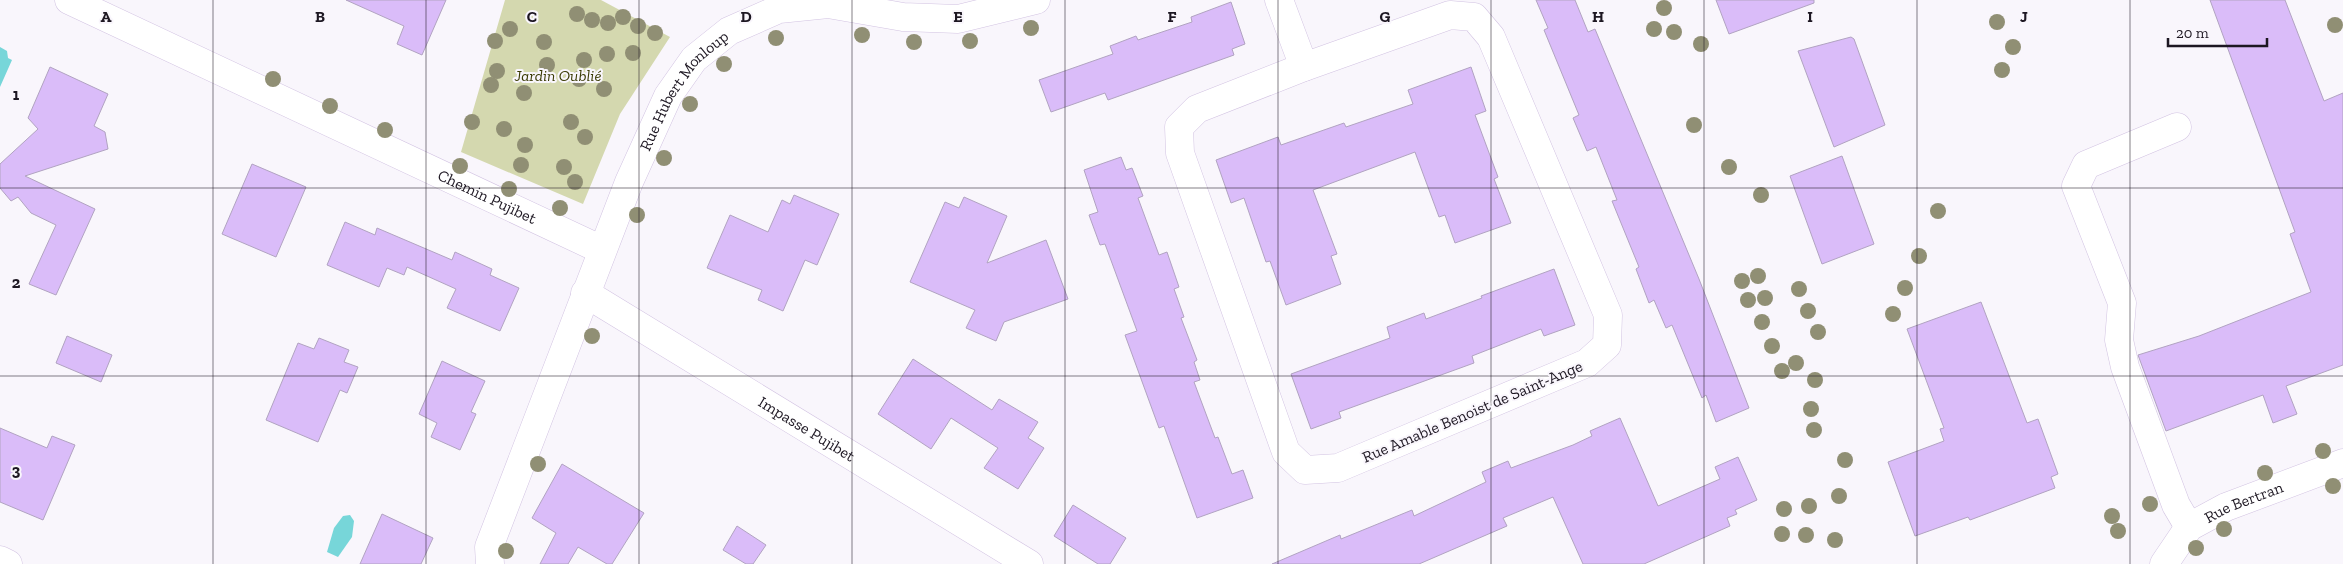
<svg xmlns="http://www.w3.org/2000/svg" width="2343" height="564" viewBox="0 0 2343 564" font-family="'Zilla Slab',serif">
<rect width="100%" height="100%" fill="#f9f6fc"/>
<!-- green -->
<path fill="#d4d8af" d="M 505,0 L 601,0 L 670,37 L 620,114 L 583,204 L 461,152 Z"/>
<!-- water -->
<g fill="#77d6d9">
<path d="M 0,47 L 7,51 L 8,58 L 12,60 L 0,87 Z"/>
<path d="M 350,515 L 354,521 L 352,537 L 338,557 L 327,552 L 334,528 L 343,516 Z"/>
</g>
<!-- building -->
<g fill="#dabcf9" stroke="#b1a3c1">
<path d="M 346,0 L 446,0 L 422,55 L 397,44 L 404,26 Z"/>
<path d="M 1536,0 L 1575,0 L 1588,32 L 1595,29 L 1699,279 L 1749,408 L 1716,422 L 1706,395 L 1702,398 L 1672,325 L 1666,328 L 1654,300 L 1649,303 L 1636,269 L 1639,267 L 1612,201 L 1617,200 L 1596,147 L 1587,151 L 1573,118 L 1579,115 L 1544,30 L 1548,28 Z"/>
<path d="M 1716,0 L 1814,0 L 1814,3 L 1729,34 Z"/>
<path d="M 2210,0 L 2285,0 L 2324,101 L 2343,93 L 2343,365 L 2286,386 L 2297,414 L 2273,423 L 2263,395 L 2166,431 L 2138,355 L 2199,336 L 2311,292 L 2290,234 L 2295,232 Z"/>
<path d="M 1231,2 L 1245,44 L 1232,49 L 1234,55 L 1108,100 L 1105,93 L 1051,112 L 1039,80 L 1113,54 L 1110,46 L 1136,36 L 1138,40 L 1192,22 L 1191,17 Z"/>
<path d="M 1851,37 L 1854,39 L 1885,125 L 1834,147 L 1798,51 Z"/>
<path d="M 50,67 L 108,94 L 94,126 L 105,132 L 108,149 L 25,176 L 95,209 L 56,295 L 29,284 L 56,225 L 31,213 L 18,197 L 11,201 L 0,188 L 0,164 L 38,129 L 28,118 Z"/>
<path d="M 1471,67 L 1486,111 L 1475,115 L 1498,177 L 1494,179 L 1511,223 L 1455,243 L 1445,215 L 1439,217 L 1415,152 L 1313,190 L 1337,254 L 1331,256 L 1341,284 L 1286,305 L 1270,261 L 1266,262 L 1244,198 L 1231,203 L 1216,160 L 1278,137 L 1281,145 L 1344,123 L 1346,127 L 1413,104 L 1408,90 Z"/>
<path d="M 1842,156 L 1874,244 L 1822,264 L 1790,176 Z"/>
<path d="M 1121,157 L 1126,170 L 1132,168 L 1143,196 L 1138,198 L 1159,255 L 1167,252 L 1179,287 L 1174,289 L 1184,317 L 1181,318 L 1197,360 L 1194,362 L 1200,380 L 1194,382 L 1215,438 L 1218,437 L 1232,474 L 1243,470 L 1253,498 L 1197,518 L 1164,426 L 1159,428 L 1125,335 L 1137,331 L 1105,244 L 1100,245 L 1089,215 L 1098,212 L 1084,170 Z"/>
<path d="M 252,164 L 306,187 L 276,257 L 222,234 Z"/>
<path d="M 794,195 L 839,214 L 817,265 L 805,260 L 783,311 L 758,300 L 762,290 L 707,268 L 730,215 L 768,232 L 782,200 L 790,204 Z"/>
<path d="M 964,197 L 1007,216 L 987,263 L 1046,240 L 1068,299 L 1004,322 L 996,341 L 966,328 L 975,310 L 910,282 L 945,202 L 959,208 Z"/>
<path d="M 345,222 L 375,235 L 377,228 L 452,260 L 455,252 L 492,269 L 490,275 L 519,288 L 500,331 L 447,308 L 456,289 L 407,267 L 404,275 L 387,268 L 379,287 L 327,265 Z"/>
<path d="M 1554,269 L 1575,325 L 1544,336 L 1541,329 L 1472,356 L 1474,363 L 1339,412 L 1341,418 L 1311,429 L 1291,374 L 1390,338 L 1387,327 L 1424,313 L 1426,319 L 1482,298 L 1481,296 Z"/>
<path d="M 1981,302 L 2027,423 L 2038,419 L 2058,474 L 2051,477 L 2055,488 L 1970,520 L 1968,517 L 1915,536 L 1888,462 L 1944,441 L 1940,429 L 1944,428 L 1907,329 Z"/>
<path d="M 67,336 L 112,355 L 101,382 L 56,363 Z"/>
<path d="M 319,338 L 349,350 L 344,362 L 358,367 L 347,393 L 340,390 L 318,442 L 266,420 L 298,343 L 314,349 Z"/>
<path d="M 913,359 L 992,410 L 999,399 L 1038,422 L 1028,438 L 1044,448 L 1018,489 L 984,468 L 998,448 L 951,418 L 931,449 L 878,414 Z"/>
<path d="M 442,361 L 485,381 L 471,412 L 476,414 L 460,450 L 431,437 L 437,423 L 419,414 Z"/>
<path d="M 1620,418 L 1658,506 L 1720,479 L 1715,467 L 1738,457 L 1757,500 L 1735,510 L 1737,514 L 1727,518 L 1730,526 L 1644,564 L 1583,564 L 1553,497 L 1503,518 L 1507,526 L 1419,564 L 1272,564 L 1340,535 L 1341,539 L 1412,510 L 1414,516 L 1486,482 L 1482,472 L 1508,461 L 1511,468 L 1573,445 L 1592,436 L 1590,431 Z"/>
<path d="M 0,428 L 47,448 L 52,436 L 75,445 L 43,520 L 0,502 Z"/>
<path d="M 562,464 L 644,513 L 612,564 L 607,564 L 578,547 L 568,564 L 540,564 L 556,533 L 532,518 Z"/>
<path d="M 1073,505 L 1126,538 L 1110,564 L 1098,564 L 1054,536 Z"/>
<path d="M 382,514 L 433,538 L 421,564 L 360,564 Z"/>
<path d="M 737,526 L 766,545 L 753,564 L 746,564 L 723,550 Z"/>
</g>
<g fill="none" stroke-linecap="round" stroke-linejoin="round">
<defs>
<g id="minor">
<path id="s1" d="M 69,0 L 602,250"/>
<path d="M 1279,0 L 1304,67"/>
<path d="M 1450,15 L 1474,17 L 1491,37 L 1608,315 L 1607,345 L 1587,363 L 1338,468 L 1305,470 L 1286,452 L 1180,153 L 1179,127 L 1197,109 L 1304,67 Z"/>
<path d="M 2177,127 L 2086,165 L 2076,186 L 2122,303 L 2119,340 L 2125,367 L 2176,505 L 2189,527"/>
<path id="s2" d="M 585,293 L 1029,564"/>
<path d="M 0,560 L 8,564"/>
<path id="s3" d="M 490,564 L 489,547 L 629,182 L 668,96 L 694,59 L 729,31 L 779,9 L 828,4 L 903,17 L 958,19 L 1036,0"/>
<path id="s4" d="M 2164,564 L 2189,527 L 2226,507 L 2343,463"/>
</g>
</defs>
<!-- minor casing -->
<use href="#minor" stroke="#d2c3e2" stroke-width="29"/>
<!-- minor -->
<use href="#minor" stroke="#fff" stroke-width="28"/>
</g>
<!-- trees -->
<g fill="#908f74">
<circle cx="1664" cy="8" r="8"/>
<circle cx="577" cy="14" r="8"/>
<circle cx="623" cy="17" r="8"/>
<circle cx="592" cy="20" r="8"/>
<circle cx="1997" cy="22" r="8"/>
<circle cx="608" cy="23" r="8"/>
<circle cx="2335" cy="25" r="8"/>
<circle cx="638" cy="26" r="8"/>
<circle cx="1031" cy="28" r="8"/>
<circle cx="510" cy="29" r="8"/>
<circle cx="1654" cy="29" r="8"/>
<circle cx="1674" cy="32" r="8"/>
<circle cx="655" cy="33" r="8"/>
<circle cx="862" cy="35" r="8"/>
<circle cx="776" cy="38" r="8"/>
<circle cx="495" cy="41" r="8"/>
<circle cx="970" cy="41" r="8"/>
<circle cx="544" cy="42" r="8"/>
<circle cx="914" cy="42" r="8"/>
<circle cx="1701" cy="44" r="8"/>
<circle cx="2013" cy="47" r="8"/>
<circle cx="633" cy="53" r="8"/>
<circle cx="607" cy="54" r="8"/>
<circle cx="584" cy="60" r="8"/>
<circle cx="724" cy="64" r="8"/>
<circle cx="547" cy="65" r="8"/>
<circle cx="2002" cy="70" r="8"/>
<circle cx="497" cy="71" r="8"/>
<circle cx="273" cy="79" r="8"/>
<circle cx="579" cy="79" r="8"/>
<circle cx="491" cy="85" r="8"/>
<circle cx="604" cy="89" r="8"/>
<circle cx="524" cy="93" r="8"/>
<circle cx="690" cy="104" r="8"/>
<circle cx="330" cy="106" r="8"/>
<circle cx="472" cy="122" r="8"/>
<circle cx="571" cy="122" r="8"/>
<circle cx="1694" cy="125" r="8"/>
<circle cx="504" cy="129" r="8"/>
<circle cx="385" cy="130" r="8"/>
<circle cx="585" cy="137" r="8"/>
<circle cx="525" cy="145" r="8"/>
<circle cx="664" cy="158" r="8"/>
<circle cx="521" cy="165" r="8"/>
<circle cx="460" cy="166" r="8"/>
<circle cx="564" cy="167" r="8"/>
<circle cx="1729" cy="167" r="8"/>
<circle cx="575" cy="182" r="8"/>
<circle cx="509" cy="189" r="8"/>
<circle cx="1761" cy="195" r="8"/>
<circle cx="560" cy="208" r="8"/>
<circle cx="1938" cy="211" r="8"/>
<circle cx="637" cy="215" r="8"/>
<circle cx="1919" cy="256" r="8"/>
<circle cx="1758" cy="276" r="8"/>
<circle cx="1742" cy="281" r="8"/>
<circle cx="1905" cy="288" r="8"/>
<circle cx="1799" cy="289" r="8"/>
<circle cx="1765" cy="298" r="8"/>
<circle cx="1748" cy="300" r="8"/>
<circle cx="1808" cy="311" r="8"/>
<circle cx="1893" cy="314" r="8"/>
<circle cx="1762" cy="322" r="8"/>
<circle cx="1818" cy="332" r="8"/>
<circle cx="592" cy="336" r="8"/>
<circle cx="1772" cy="346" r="8"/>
<circle cx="1796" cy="363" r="8"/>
<circle cx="1782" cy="371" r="8"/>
<circle cx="1815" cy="380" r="8"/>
<circle cx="1811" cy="409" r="8"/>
<circle cx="1814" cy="430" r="8"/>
<circle cx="2323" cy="451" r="8"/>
<circle cx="1845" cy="460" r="8"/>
<circle cx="538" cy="464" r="8"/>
<circle cx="2265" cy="473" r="8"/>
<circle cx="2333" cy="486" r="8"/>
<circle cx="1839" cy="496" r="8"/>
<circle cx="2150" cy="504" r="8"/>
<circle cx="1809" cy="506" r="8"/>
<circle cx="1784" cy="509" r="8"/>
<circle cx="2112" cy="516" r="8"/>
<circle cx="2224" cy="529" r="8"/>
<circle cx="2118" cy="531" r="8"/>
<circle cx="1782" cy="534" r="8"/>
<circle cx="1806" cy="535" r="8"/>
<circle cx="1835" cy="540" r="8"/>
<circle cx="2196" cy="548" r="8"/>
<circle cx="506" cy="551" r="8"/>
</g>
<!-- grid -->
<path fill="none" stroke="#1d1722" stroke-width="1" stroke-opacity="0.55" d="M 213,0 L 213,564M 426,0 L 426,564M 639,0 L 639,564M 852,0 L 852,564M 1065,0 L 1065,564M 1278,0 L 1278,564M 1491,0 L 1491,564M 1704,0 L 1704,564M 1917,0 L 1917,564M 2130,0 L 2130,564M 0,188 L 2343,188M 0,376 L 2343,376"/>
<g text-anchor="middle" stroke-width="4" stroke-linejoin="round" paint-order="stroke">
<!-- park labels -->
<g font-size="16" font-style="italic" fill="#3a3b04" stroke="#f9f6fc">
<text x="558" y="81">Jardin Oublié</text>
</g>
<!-- street labels -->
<g font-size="16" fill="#1d1722" stroke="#f9f6fc">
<text dy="6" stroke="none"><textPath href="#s3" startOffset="516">Rue Hubert Monloup</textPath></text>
<text dy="6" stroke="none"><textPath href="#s1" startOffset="462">Chemin Pujibet</textPath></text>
<text transform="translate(1472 411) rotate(-23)" y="6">Rue Amable Benoist de Saint-Ange</text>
<text dy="6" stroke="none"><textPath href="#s2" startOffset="260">Impasse Pujibet</textPath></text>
<text dy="6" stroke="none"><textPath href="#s4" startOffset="105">Rue Bertran</textPath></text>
</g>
</g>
<g font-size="16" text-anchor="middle" font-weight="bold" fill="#1d1722" stroke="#f9f6fc" stroke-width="4" stroke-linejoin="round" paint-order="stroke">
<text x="106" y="22">A</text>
<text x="320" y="22">B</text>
<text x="532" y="22">C</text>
<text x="746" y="22">D</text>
<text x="958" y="22">E</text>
<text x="1172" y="22">F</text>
<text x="1385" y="22">G</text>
<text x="1598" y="22">H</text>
<text x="1810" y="22">I</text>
<text x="2024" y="22">J</text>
<text x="16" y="100">1</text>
<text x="16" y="288">2</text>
<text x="16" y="476">3</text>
</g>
<!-- scale -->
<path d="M2168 38v8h99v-8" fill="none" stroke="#1d1722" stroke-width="2.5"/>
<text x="2176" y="38" font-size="15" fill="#1d1722" stroke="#f9f6fc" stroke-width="4" paint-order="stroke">20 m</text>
</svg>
